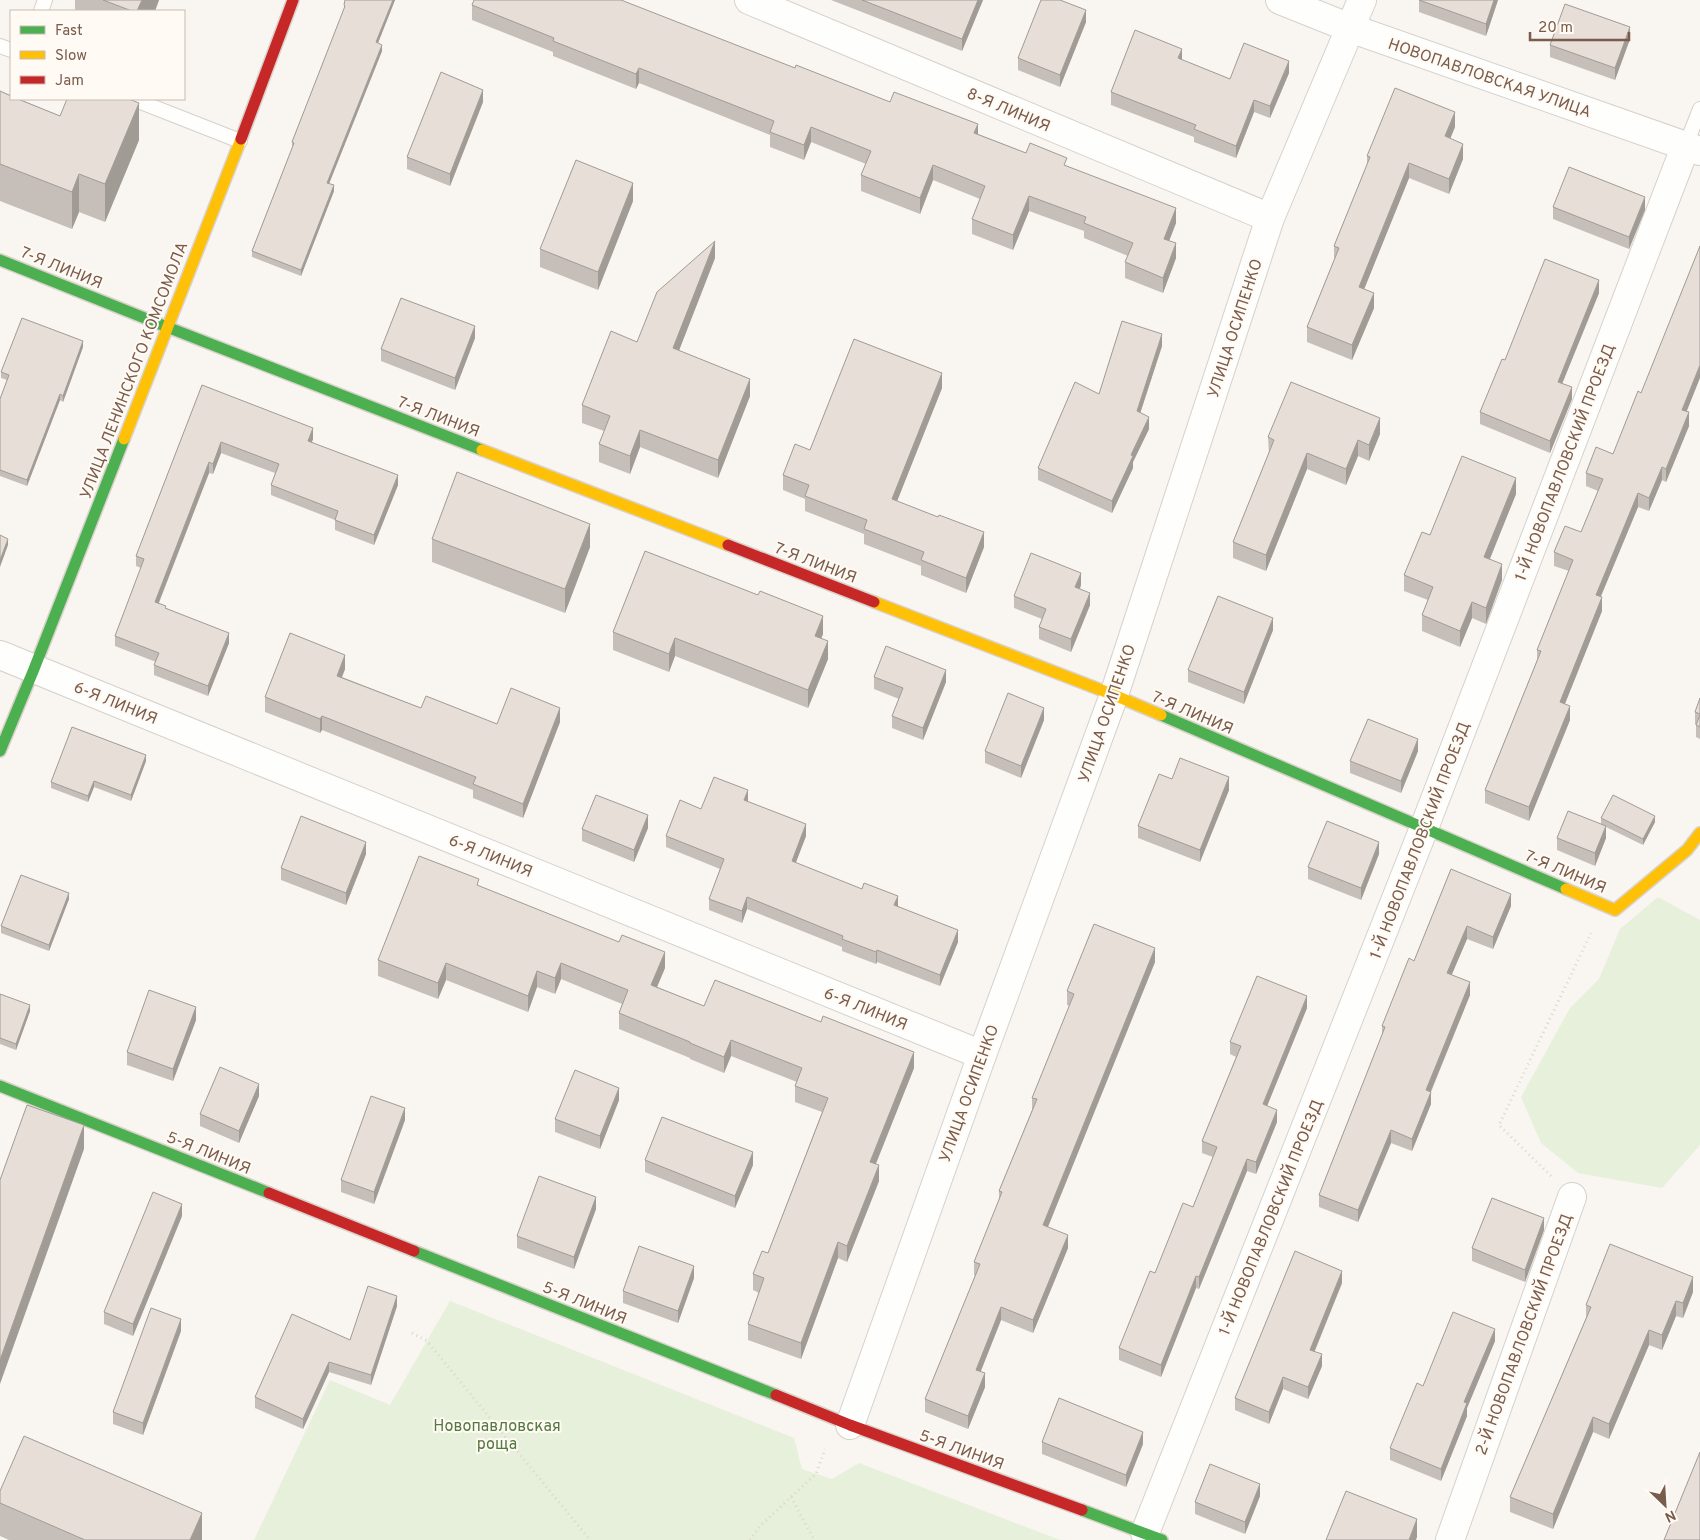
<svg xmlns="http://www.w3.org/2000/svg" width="1700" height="1540" viewBox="0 0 1700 1540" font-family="Overpass,sans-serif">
<rect width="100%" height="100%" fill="#f9f5f0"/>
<!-- green -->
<g fill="#e7f0db">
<path d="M 1658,897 L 1700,920 L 1700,1145 L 1662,1188 L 1578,1173 L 1541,1143 L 1521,1097 L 1570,1008 L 1599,979 L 1620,929 Z"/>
<path d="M 450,1301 L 794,1438 L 802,1469 L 832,1479 L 859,1463 L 1060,1540 L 254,1540 L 330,1380 L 390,1405 Z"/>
</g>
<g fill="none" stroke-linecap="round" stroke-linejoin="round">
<defs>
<g id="lane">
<path d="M 41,11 L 45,0"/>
<path d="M 0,46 L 11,50"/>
<path d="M 133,99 L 240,141"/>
<path d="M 1686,145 L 1700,109"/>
</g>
<g id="street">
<path d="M 749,0 L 1270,218"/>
<path d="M 1280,0 L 1350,28 L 1700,151"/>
<path d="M 0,655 L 982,1055"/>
<path d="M 850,1425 L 982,1055 L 1114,695 L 1270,218 L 1362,0"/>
<path d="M 1145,1533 L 1424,828 L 1686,145"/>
<path d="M 1450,1540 L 1572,1197"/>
</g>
<g id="fast">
<path d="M 0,260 L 167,327 L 482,450"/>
<path d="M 1161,715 L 1566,889"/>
<path d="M 0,751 L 34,669 L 124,439"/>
<path d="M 0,1086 L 269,1193"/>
<path d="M 414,1251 L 776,1395"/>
<path d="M 1082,1510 L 1162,1540"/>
</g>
<g id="slow">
<path d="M 124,439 L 241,139"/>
<path d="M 482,450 L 728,545"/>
<path d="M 874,602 L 1114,695 L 1161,715"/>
<path d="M 1566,889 L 1615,910 L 1687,850 L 1700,833"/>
</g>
<g id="jam">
<path d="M 241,139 L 293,0"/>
<path d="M 728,545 L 874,602"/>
<path d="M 269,1193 L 414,1251"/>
<path d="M 776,1395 L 850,1425 L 1082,1510"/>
</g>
</defs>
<!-- lane casing -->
<use href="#lane" stroke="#d7d1cb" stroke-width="16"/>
<!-- street casing -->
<use href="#street" stroke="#d7d1cb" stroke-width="30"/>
<!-- fast casing -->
<use href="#fast" stroke="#d9d2cb" stroke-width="14"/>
<!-- slow casing -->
<use href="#slow" stroke="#d9d2cb" stroke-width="14"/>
<!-- jam casing -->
<use href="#jam" stroke="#d9d2cb" stroke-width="14"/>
<!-- path -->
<g stroke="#dcd5d0" stroke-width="3" stroke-dasharray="1 4" stroke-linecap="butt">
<path d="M 1551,1176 L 1499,1125 L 1591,933"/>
<path d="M 412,1333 L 427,1341 L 590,1540"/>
<path d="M 791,1497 L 814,1540"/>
<path d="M 750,1540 L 761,1525 L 816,1474 L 825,1449"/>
</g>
<!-- lane -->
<use href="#lane" stroke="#fefefd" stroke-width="14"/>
<!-- street -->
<use href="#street" stroke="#fefefd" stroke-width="28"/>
<!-- fast -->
<use href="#fast" stroke="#4caf50" stroke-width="11"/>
<!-- slow -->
<use href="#slow" stroke="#ffc107" stroke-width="11"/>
<!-- jam -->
<use href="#jam" stroke="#c62828" stroke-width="11"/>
</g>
<!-- wall -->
<g fill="#c6bfb9">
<path d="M 75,0 L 159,0 L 155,11 L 75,11 Z"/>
<path d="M 345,0 L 395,0 L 378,43 L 382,51 L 329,183 L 334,191 L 301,276 L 252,257 L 252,251 L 292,148 L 292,142 L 344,11 L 344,5 Z"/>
<path d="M 831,0 L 983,0 L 962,51 Z"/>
<path d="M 1419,0 L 1498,0 L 1486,36 L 1419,12 Z"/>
<path d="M 472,5 L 795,68 L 978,134 L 1026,153 L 1067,166 L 1176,223 L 1169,241 L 1176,258 L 1163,293 L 1125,278 L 1125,262 L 1128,256 L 1084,238 L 1084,231 L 1029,211 L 1013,250 L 972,234 L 972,219 L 980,199 L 933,180 L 920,214 L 861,191 L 861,175 L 866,164 L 811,142 L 804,160 L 770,147 L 770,135 L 639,83 L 636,89 L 553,56 L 553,52 L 472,20 Z"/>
<path d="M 1086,22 L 1060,87 L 1018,70 L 1018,58 Z"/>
<path d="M 1630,39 L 1615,80 L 1550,57 L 1550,45 Z"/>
<path d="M 1182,60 L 1230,79 L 1289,73 L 1270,118 L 1254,112 L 1236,158 L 1194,142 L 1194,137 L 1111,105 L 1111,92 Z"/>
<path d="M 0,91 L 60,116 L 139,140 L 105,222 L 79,212 L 72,229 L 0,201 Z"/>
<path d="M 483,102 L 450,186 L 407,169 L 407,157 Z"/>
<path d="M 1455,127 L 1450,139 L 1463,159 L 1449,194 L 1409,178 L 1364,289 L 1374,308 L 1352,360 L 1307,342 L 1307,327 L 1334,260 L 1334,246 L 1367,165 L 1367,156 Z"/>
<path d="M 633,201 L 598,290 L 540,267 L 540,249 Z"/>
<path d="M 1553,207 L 1645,210 L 1629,249 L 1553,219 Z"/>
<path d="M 715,258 L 679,350 L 750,396 L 718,478 L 640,447 L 630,474 L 599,462 L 599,444 L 604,431 L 582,423 L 582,405 L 637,342 Z"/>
<path d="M 1599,293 L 1562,383 L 1572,399 L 1550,453 L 1480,424 L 1480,412 L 1505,360 Z"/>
<path d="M 475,338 L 455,390 L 381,361 L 381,349 Z"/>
<path d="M 1162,346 L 1140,413 L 1149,429 L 1133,462 L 1133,468 L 1112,513 L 1038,480 L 1038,468 L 1099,394 Z"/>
<path d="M 83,347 L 63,402 L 60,400 L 27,486 L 0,476 L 0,399 L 7,380 L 1,378 L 1,372 Z"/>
<path d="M 202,385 L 313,439 L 312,442 L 398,485 L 374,545 L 335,530 L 335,520 L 271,495 L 271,485 L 275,473 L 221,453 L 213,474 L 209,473 L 159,603 L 166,608 L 229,643 L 208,696 L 154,675 L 154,665 L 156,662 L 115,646 L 115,636 L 141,568 L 136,566 L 136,556 Z"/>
<path d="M 942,388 L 897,501 L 984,547 L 966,593 L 921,575 L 921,566 L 864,544 L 864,534 L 805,511 L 805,499 L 783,490 L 783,475 L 810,450 Z"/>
<path d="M 1687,411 L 1689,426 L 1666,482 L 1662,480 L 1649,511 L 1638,507 L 1601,596 L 1602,611 L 1565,704 L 1570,720 L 1529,821 L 1485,803 L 1485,790 L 1537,660 L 1537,650 L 1569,571 L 1554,566 L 1554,552 L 1581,532 L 1598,491 L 1586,486 L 1586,473 L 1613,454 Z"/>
<path d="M 1380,434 L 1369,461 L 1358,456 L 1346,485 L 1307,469 L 1266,571 L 1233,558 L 1233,542 L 1269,454 L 1268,437 Z"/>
<path d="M 1516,494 L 1490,559 L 1502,580 L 1486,624 L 1472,618 L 1460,647 L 1422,631 L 1422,615 L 1428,600 L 1404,591 L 1404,575 L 1430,535 Z"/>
<path d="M 432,539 L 590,547 L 565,613 L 432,562 Z"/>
<path d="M 1081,585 L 1080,589 L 1090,605 L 1071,652 L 1039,639 L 1039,627 L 1042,619 L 1014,608 L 1014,596 Z"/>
<path d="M 758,595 L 823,634 L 821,638 L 828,659 L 808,708 L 675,656 L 669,672 L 613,650 L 613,632 Z"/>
<path d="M 1273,630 L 1244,704 L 1188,682 L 1188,670 Z"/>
<path d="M 345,669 L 342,677 L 421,708 L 497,724 L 560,722 L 523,818 L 473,798 L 473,790 L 322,730 L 320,733 L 265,712 L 265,697 Z"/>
<path d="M 874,677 L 946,682 L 923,740 L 892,728 L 892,716 L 899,699 L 874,689 Z"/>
<path d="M 1700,698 L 1700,739 L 1696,737 L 1696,725 L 1695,724 L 1695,712 Z"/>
<path d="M 1044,720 L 1021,778 L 985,763 L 985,751 Z"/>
<path d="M 1418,751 L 1401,793 L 1350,773 L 1350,761 Z"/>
<path d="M 146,761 L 131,801 L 94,787 L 88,802 L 51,788 L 51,782 Z"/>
<path d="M 1172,779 L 1229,790 L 1200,862 L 1138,838 L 1138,826 Z"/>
<path d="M 748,802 L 806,836 L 795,863 L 898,906 L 958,942 L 940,986 L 877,962 L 876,964 L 842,951 L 842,947 L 747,909 L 742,923 L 709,910 L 709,899 L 720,869 L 666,847 L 666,836 L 701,809 Z"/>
<path d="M 1601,818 L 1655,822 L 1643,845 L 1606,827 L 1606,838 L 1595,866 L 1557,850 L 1557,838 L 1601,824 Z"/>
<path d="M 648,828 L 634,862 L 582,841 L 582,829 Z"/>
<path d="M 366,854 L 346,905 L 281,880 L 281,868 Z"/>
<path d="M 1379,854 L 1361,900 L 1308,879 L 1308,867 Z"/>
<path d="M 1451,869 L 1511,906 L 1493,949 L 1467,939 L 1451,975 L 1470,995 L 1431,1092 L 1431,1104 L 1412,1151 L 1391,1143 L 1358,1222 L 1319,1207 L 1319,1195 L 1382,1035 L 1382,1026 L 1414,961 Z"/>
<path d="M 479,886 L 665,968 L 657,987 L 704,1006 L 914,1068 L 876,1164 L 879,1181 L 847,1262 L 838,1258 L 801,1359 L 748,1340 L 748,1324 L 759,1293 L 753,1290 L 753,1274 L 768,1253 L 822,1112 L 795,1102 L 795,1086 L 797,1082 L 731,1056 L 724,1073 L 690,1059 L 690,1058 L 619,1029 L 619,1013 L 622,1004 L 561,979 L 555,994 L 537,987 L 528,1012 L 446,980 L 438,999 L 378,976 L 378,960 Z"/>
<path d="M 69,899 L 49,951 L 1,933 L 1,926 Z"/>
<path d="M 1155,962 L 1048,1227 L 1068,1248 L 1033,1333 L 1001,1320 L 981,1371 L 985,1387 L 968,1429 L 925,1412 L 925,1399 L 975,1276 L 974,1275 L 974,1262 L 999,1201 L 999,1191 L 1032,1110 L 1032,1098 L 1070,1006 L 1067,1005 L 1067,991 Z"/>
<path d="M 0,994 L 30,1011 L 16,1050 L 0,1044 Z"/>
<path d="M 1307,1008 L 1267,1106 L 1277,1122 L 1256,1174 L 1247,1171 L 1199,1289 L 1196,1288 L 1161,1377 L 1119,1360 L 1119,1348 L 1155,1273 L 1193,1207 L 1213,1157 L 1202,1153 L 1202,1141 L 1236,1057 L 1230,1054 L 1230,1042 Z"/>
<path d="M 196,1020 L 173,1081 L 127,1065 L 127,1052 Z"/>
<path d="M 259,1096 L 239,1143 L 200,1126 L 200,1114 Z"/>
<path d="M 619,1100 L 600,1149 L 555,1132 L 555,1119 Z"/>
<path d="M 405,1120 L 374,1204 L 341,1192 L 341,1180 Z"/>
<path d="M 645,1160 L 753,1165 L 735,1208 L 645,1172 Z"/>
<path d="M 596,1209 L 574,1269 L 517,1248 L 517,1236 Z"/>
<path d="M 182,1216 L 133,1336 L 104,1324 L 104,1312 Z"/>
<path d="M 1544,1230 L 1525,1282 L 1472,1261 L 1472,1248 Z"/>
<path d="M 694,1278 L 678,1323 L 623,1303 L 623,1291 Z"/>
<path d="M 1342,1283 L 1315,1351 L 1322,1366 L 1308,1399 L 1283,1389 L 1269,1424 L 1235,1410 L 1235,1398 Z"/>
<path d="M 1693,1292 L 1683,1318 L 1676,1316 L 1662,1350 L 1649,1345 L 1609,1439 L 1593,1432 L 1553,1529 L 1510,1512 L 1510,1497 L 1586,1318 L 1586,1305 Z"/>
<path d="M 397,1306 L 371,1385 L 329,1372 L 303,1429 L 255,1408 L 255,1397 L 350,1340 Z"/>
<path d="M 181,1331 L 143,1435 L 113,1424 L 113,1412 Z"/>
<path d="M 1495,1341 L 1467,1408 L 1467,1416 L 1441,1481 L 1390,1460 L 1390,1448 L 1423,1386 Z"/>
<path d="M 1042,1442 L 1143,1444 L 1126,1487 L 1042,1454 Z"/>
<path d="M 0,1491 L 202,1540 L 9,1540 L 0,1536 Z"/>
<path d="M 1260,1496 L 1245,1534 L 1195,1514 L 1195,1502 Z"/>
</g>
<!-- shaded-wall -->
<g fill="#a19b96">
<path d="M 142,0 L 159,0 L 155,11 L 137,11 Z"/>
<path d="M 393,0 L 395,0 L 376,48 L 376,42 Z"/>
<path d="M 978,0 L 983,0 L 962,51 L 962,39 Z"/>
<path d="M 1494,0 L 1498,0 L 1486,36 L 1486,24 Z"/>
<path d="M 1086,10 L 1086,22 L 1060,87 L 1060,75 Z"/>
<path d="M 1630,27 L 1630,39 L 1615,80 L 1615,68 Z"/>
<path d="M 382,45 L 382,51 L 327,189 L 327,183 Z"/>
<path d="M 1182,49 L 1182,61 L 1178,58 Z"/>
<path d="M 1289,61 L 1289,73 L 1270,118 L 1270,106 Z"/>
<path d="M 639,68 L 639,83 L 636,89 L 636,74 Z"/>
<path d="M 483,90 L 483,102 L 450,186 L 450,174 Z"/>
<path d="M 1254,100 L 1254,112 L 1236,158 L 1236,146 Z"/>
<path d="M 139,103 L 139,140 L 105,222 L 105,184 Z"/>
<path d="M 1455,112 L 1455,127 L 1445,151 L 1445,136 Z"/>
<path d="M 978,124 L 978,139 L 974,133 Z"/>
<path d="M 811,127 L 811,142 L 804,160 L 804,145 Z"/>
<path d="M 1463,144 L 1463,159 L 1449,194 L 1449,179 Z"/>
<path d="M 1409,163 L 1409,178 L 1359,302 L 1359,287 Z"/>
<path d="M 933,165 L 933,180 L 920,214 L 920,198 Z"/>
<path d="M 79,174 L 79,212 L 72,229 L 72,192 Z"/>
<path d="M 633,183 L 633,201 L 598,290 L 598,272 Z"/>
<path d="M 334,185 L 334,191 L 301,276 L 301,270 Z"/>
<path d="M 1029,196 L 1029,211 L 1013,250 L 1013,235 Z"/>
<path d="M 1645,197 L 1645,210 L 1629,249 L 1629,237 Z"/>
<path d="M 1176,208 L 1176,223 L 1164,254 L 1164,239 Z"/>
<path d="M 715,241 L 715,258 L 673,366 L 673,348 Z"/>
<path d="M 1176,243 L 1176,258 L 1163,293 L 1163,278 Z"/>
<path d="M 1599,280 L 1599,293 L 1558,394 L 1558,382 Z"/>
<path d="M 1374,293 L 1374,308 L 1352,360 L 1352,345 Z"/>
<path d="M 475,326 L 475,338 L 455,390 L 455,378 Z"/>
<path d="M 1162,334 L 1162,346 L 1137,423 L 1137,411 Z"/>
<path d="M 83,341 L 83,347 L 63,402 L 63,396 Z"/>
<path d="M 1700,365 L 1700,378 L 1682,423 L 1682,410 Z"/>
<path d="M 942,373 L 942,388 L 892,514 L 892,499 Z"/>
<path d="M 750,379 L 750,396 L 718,478 L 718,460 Z"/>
<path d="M 1572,387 L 1572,399 L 1550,453 L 1550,441 Z"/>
<path d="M 60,394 L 60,400 L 27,486 L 27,480 Z"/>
<path d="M 1689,412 L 1689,426 L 1666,482 L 1666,469 Z"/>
<path d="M 1149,417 L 1149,429 L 1133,462 L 1133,468 L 1112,513 L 1112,501 L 1131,455 Z"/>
<path d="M 1380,418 L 1380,434 L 1369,461 L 1369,445 Z"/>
<path d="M 313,428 L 313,439 L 308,451 L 308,441 Z"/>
<path d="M 640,430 L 640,447 L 630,474 L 630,456 Z"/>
<path d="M 1358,440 L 1358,456 L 1346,485 L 1346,469 Z"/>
<path d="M 221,442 L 221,453 L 213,474 L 213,464 Z"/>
<path d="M 1307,453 L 1307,469 L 1266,571 L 1266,555 Z"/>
<path d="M 209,462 L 209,473 L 155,612 L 155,602 Z"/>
<path d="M 1662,467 L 1662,480 L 1649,511 L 1649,498 Z"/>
<path d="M 398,475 L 398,485 L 374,545 L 374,535 Z"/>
<path d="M 1516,478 L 1516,494 L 1484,573 L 1484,557 Z"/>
<path d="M 1638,493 L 1638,507 L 1596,608 L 1596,595 Z"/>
<path d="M 590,524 L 590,547 L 565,613 L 565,589 Z"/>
<path d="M 984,532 L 984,547 L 966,593 L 966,578 Z"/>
<path d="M 8,539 L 8,545 L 0,567 L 0,560 Z"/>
<path d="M 1502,564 L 1502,580 L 1486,624 L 1486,608 Z"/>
<path d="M 1081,573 L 1081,585 L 1075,599 L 1075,587 Z"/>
<path d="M 1090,593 L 1090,605 L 1071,652 L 1071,639 Z"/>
<path d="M 1602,597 L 1602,611 L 1560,716 L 1560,702 Z"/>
<path d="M 1472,602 L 1472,618 L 1460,647 L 1460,631 Z"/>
<path d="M 823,616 L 823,634 L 815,654 L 815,636 Z"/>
<path d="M 1273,618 L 1273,630 L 1244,704 L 1244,692 Z"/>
<path d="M 229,633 L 229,643 L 208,696 L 208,686 Z"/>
<path d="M 675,638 L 675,656 L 669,672 L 669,654 Z"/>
<path d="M 828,641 L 828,659 L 808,708 L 808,690 Z"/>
<path d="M 345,655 L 345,669 L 337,690 L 337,676 Z"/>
<path d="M 946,670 L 946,682 L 923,740 L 923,728 Z"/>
<path d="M 1570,706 L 1570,720 L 1529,821 L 1529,807 Z"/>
<path d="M 560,708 L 560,722 L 523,818 L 523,804 Z"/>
<path d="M 1044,708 L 1044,720 L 1021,778 L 1021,766 Z"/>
<path d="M 322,716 L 322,730 L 320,733 L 320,719 Z"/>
<path d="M 1418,739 L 1418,751 L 1401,793 L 1401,781 Z"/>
<path d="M 146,755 L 146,761 L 131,801 L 131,795 Z"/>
<path d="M 1229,777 L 1229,790 L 1200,862 L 1200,850 Z"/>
<path d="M 94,781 L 94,787 L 88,802 L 88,796 Z"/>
<path d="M 748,790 L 748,801 L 744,812 L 744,800 Z"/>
<path d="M 648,815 L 648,828 L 634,862 L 634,850 Z"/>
<path d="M 1655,816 L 1655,822 L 1643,845 L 1643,839 Z"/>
<path d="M 806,824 L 806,836 L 792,873 L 792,861 Z"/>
<path d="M 1606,826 L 1606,838 L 1595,866 L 1595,853 Z"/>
<path d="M 366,842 L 366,854 L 346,905 L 346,893 Z"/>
<path d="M 1379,842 L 1379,854 L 1361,900 L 1361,888 Z"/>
<path d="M 69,893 L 69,899 L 49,951 L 49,945 Z"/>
<path d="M 1511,894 L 1511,906 L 1493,949 L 1493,937 Z"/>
<path d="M 898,896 L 898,908 L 894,905 Z"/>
<path d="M 747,897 L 747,909 L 742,923 L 742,911 Z"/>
<path d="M 1467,926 L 1467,939 L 1447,986 L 1447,973 Z"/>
<path d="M 958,930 L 958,942 L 940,986 L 940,975 Z"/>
<path d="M 1155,948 L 1155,962 L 1043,1239 L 1043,1225 Z"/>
<path d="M 877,950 L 877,962 L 876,964 L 876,952 Z"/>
<path d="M 665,952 L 665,968 L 651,1001 L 651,985 Z"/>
<path d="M 446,963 L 446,980 L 438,999 L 438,983 Z"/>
<path d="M 561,963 L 561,979 L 555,994 L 555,978 Z"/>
<path d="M 537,971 L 537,987 L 528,1012 L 528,996 Z"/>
<path d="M 1470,982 L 1470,995 L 1426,1103 L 1426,1090 Z"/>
<path d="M 1307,996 L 1307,1008 L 1263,1116 L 1263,1104 Z"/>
<path d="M 30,1005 L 30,1011 L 16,1050 L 16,1044 Z"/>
<path d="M 196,1007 L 196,1020 L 173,1081 L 173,1069 Z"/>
<path d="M 731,1040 L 731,1056 L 724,1073 L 724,1057 Z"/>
<path d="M 914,1052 L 914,1068 L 870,1178 L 870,1162 Z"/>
<path d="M 259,1084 L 259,1096 L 239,1143 L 239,1131 Z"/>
<path d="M 619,1088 L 619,1100 L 600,1149 L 600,1136 Z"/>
<path d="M 1431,1092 L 1431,1104 L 1412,1151 L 1412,1139 Z"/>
<path d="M 405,1108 L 405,1120 L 374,1204 L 374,1192 Z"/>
<path d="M 1277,1110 L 1277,1122 L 1256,1174 L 1256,1162 Z"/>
<path d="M 84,1125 L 84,1149 L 0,1384 L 0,1360 Z"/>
<path d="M 1391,1130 L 1391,1143 L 1358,1222 L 1358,1210 Z"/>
<path d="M 753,1152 L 753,1165 L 735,1208 L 735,1196 Z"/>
<path d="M 1247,1159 L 1247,1171 L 1199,1289 L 1199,1277 Z"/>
<path d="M 879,1165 L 879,1181 L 847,1262 L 847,1246 Z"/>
<path d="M 596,1197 L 596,1209 L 574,1269 L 574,1257 Z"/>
<path d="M 182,1204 L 182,1216 L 133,1336 L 133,1324 Z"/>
<path d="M 1544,1218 L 1544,1230 L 1525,1282 L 1525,1270 Z"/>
<path d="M 1068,1235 L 1068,1248 L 1033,1333 L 1033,1320 Z"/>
<path d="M 838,1242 L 838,1258 L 801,1359 L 801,1343 Z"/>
<path d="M 694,1266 L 694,1278 L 678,1323 L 678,1311 Z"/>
<path d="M 1342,1271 L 1342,1283 L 1310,1362 L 1310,1350 Z"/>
<path d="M 1196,1276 L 1196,1288 L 1161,1377 L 1161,1365 Z"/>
<path d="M 1693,1277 L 1693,1292 L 1683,1318 L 1683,1303 Z"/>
<path d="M 397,1296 L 397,1306 L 371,1385 L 371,1375 Z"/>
<path d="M 1676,1301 L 1676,1316 L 1662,1350 L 1662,1335 Z"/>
<path d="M 1001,1307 L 1001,1320 L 976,1383 L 976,1370 Z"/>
<path d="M 181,1319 L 181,1331 L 143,1435 L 143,1423 Z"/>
<path d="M 1495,1329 L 1495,1341 L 1467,1408 L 1467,1416 L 1441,1481 L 1441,1469 L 1464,1402 Z"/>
<path d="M 1649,1330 L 1649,1345 L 1609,1439 L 1609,1424 Z"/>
<path d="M 1322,1354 L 1322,1366 L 1308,1399 L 1308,1387 Z"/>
<path d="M 329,1362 L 329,1372 L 303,1429 L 303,1419 Z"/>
<path d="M 985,1373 L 985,1387 L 968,1429 L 968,1416 Z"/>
<path d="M 1283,1377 L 1283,1389 L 1269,1424 L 1269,1412 Z"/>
<path d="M 1593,1417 L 1593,1432 L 1553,1529 L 1553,1514 Z"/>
<path d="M 1143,1432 L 1143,1444 L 1126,1487 L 1126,1475 Z"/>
<path d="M 1260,1484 L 1260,1496 L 1245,1534 L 1245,1522 Z"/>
<path d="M 202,1513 L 202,1540 L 190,1540 Z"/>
<path d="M 1417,1519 L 1417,1537 L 1416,1540 L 1409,1540 Z"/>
</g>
<!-- building -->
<g fill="#e6ded7" stroke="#a19b96">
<path d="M 103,0 L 142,0 L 137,11 L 132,11 Z"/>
<path d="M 345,0 L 393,0 L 376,42 L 382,45 L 327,183 L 334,185 L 301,270 L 252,251 L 294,143 L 292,142 L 345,6 L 344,5 Z"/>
<path d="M 474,0 L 621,0 L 795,68 L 796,65 L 890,102 L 894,92 L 978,124 L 974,133 L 1026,153 L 1030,143 L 1067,158 L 1064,165 L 1176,208 L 1164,239 L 1176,243 L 1163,278 L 1125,262 L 1133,243 L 1084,223 L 1086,217 L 1029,196 L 1013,235 L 972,219 L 985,186 L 933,165 L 920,198 L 861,175 L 871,151 L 811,127 L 804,145 L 770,132 L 774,121 L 639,68 L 636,74 L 553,41 L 554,38 L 472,5 Z"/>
<path d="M 862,0 L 978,0 L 962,39 Z"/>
<path d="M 1041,0 L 1060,0 L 1086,10 L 1060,75 L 1018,58 Z"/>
<path d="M 1419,0 L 1494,0 L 1486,24 Z"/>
<path d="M 1565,4 L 1630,27 L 1615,68 L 1550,45 Z"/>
<path d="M 1135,30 L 1182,49 L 1178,58 L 1230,79 L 1244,43 L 1289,61 L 1270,106 L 1254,100 L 1236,146 L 1194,129 L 1196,125 L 1111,92 Z"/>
<path d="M 441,72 L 483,90 L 450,174 L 407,157 Z"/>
<path d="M 1395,88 L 1455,112 L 1445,136 L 1463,144 L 1449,179 L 1409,163 L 1359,287 L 1374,293 L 1352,345 L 1307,327 L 1339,248 L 1334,246 L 1370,157 L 1367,156 Z"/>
<path d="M 0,91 L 11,96 L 11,99 L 18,99 L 60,116 L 67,99 L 129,99 L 139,103 L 105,184 L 79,174 L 72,192 L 0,164 Z"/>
<path d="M 576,160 L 633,183 L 598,272 L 540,249 Z"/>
<path d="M 1569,167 L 1645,197 L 1629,237 L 1553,207 Z"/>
<path d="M 715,241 L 673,348 L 750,379 L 718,460 L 640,430 L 630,456 L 599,444 L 610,416 L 582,405 L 611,331 L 637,342 L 657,292 Z"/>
<path d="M 1700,246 L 1700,365 L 1682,410 L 1689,412 L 1666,469 L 1662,467 L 1649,498 L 1638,493 L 1596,595 L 1602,597 L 1560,702 L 1570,706 L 1529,807 L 1485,790 L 1541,651 L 1537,650 L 1573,560 L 1554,552 L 1565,526 L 1581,532 L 1603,479 L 1586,473 L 1596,447 L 1613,454 L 1638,391 L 1641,393 Z"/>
<path d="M 1545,259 L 1599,280 L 1558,382 L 1572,387 L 1550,441 L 1480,412 L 1502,359 L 1505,360 Z"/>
<path d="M 401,298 L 475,326 L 455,378 L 381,349 Z"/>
<path d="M 22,318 L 83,341 L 63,396 L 60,394 L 27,480 L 0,470 L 0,399 L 9,375 L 1,372 Z"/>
<path d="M 1122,321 L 1162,334 L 1137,411 L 1149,417 L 1131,455 L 1133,456 L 1112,501 L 1038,468 L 1075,382 L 1099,394 Z"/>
<path d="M 854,339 L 942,373 L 892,499 L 938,517 L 939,515 L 984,532 L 966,578 L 921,560 L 924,552 L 864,529 L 867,520 L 805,496 L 809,485 L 783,475 L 795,444 L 810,450 Z"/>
<path d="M 1291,382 L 1380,418 L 1369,445 L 1358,440 L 1346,469 L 1307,453 L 1266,555 L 1233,542 L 1274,440 L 1268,437 Z"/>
<path d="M 202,385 L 313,428 L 308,441 L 398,475 L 374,535 L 335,520 L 338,511 L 271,485 L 279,464 L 221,442 L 213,464 L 209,462 L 155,602 L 166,606 L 165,608 L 229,633 L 208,686 L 154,665 L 159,653 L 115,636 L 144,559 L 136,556 Z"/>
<path d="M 1462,456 L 1516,478 L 1484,557 L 1502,564 L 1486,608 L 1472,602 L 1460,631 L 1422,615 L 1433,587 L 1404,575 L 1422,532 L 1430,535 Z"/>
<path d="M 457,472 L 590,524 L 565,589 L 432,539 Z"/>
<path d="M 0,535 L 8,539 L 0,560 Z"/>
<path d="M 645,551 L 758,595 L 760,591 L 823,616 L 815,636 L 828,641 L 808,690 L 675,638 L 669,654 L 613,632 Z"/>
<path d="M 1031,553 L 1081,573 L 1075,587 L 1090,593 L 1071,639 L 1039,627 L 1046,609 L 1014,596 Z"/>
<path d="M 1218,596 L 1273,618 L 1244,692 L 1188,670 Z"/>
<path d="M 290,633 L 345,655 L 337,676 L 421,708 L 426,696 L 497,724 L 511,688 L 560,708 L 523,804 L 473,784 L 476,777 L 322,716 L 320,719 L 265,697 Z"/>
<path d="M 886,646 L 946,670 L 923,728 L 892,716 L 903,688 L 874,677 Z"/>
<path d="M 1008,693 L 1044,708 L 1021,766 L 985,751 Z"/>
<path d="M 1700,698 L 1700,714 L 1695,712 Z"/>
<path d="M 1700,715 L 1700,727 L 1696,725 Z"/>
<path d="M 1368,719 L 1418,739 L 1401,781 L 1350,761 Z"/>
<path d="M 72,727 L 146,755 L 131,795 L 94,781 L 88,796 L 51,782 Z"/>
<path d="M 1180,758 L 1229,777 L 1200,850 L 1138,826 L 1159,774 L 1172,779 Z"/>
<path d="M 714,777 L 748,790 L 744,800 L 806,824 L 792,861 L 862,889 L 864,883 L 898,896 L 894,905 L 958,930 L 940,975 L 877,950 L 876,952 L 842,939 L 843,936 L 747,897 L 742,911 L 709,899 L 724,859 L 666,836 L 680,800 L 701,809 Z"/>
<path d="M 596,795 L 648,815 L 634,850 L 582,829 Z"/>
<path d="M 1613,795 L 1655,816 L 1643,839 L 1601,818 Z"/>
<path d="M 1568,811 L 1606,826 L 1595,853 L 1557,838 Z"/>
<path d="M 301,816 L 366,842 L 346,893 L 281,868 Z"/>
<path d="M 1327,821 L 1379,842 L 1361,888 L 1308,867 Z"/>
<path d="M 419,856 L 479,879 L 477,885 L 619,942 L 622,935 L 665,952 L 651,985 L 704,1006 L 715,980 L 821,1022 L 823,1016 L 914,1052 L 870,1162 L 879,1165 L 847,1246 L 838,1242 L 801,1343 L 748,1324 L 764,1278 L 753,1274 L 762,1251 L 768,1253 L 828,1098 L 795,1086 L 802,1068 L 731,1040 L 724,1057 L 690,1043 L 690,1042 L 619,1013 L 628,990 L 561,963 L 555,978 L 537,971 L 528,996 L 446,963 L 438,983 L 378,960 Z"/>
<path d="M 1451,869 L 1511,894 L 1493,937 L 1467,926 L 1447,973 L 1470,982 L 1426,1090 L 1431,1092 L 1412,1139 L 1391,1130 L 1358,1210 L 1319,1195 L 1385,1027 L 1382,1026 L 1409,958 L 1414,961 Z"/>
<path d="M 21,875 L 69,893 L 49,945 L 1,926 Z"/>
<path d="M 1094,924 L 1155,948 L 1043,1225 L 1068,1235 L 1033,1320 L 1001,1307 L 976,1370 L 985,1373 L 968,1416 L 925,1399 L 980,1264 L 974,1262 L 1002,1192 L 999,1191 L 1037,1099 L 1032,1098 L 1074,994 L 1067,991 Z"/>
<path d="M 1257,976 L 1307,996 L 1263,1104 L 1277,1110 L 1256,1162 L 1247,1159 L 1199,1277 L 1196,1276 L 1161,1365 L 1119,1348 L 1150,1271 L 1155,1273 L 1183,1203 L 1193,1207 L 1217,1147 L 1202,1141 L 1241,1046 L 1230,1042 Z"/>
<path d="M 149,990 L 196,1007 L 173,1069 L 127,1052 Z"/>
<path d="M 0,994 L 30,1005 L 16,1044 L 0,1038 Z"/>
<path d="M 220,1067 L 259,1084 L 239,1131 L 200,1114 Z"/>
<path d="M 575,1070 L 619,1088 L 600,1136 L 555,1119 Z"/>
<path d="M 371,1096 L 405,1108 L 374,1192 L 341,1180 Z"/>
<path d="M 27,1105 L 84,1125 L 0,1360 L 0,1180 Z"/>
<path d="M 662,1117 L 753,1152 L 735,1196 L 645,1160 Z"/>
<path d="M 539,1176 L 596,1197 L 574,1257 L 517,1236 Z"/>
<path d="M 153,1192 L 182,1204 L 133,1324 L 104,1312 Z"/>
<path d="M 1492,1198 L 1544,1218 L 1525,1270 L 1472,1248 Z"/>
<path d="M 1610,1244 L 1693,1277 L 1683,1303 L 1676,1301 L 1662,1335 L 1649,1330 L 1609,1424 L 1593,1417 L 1553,1514 L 1510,1497 L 1591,1307 L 1586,1305 Z"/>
<path d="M 639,1246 L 694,1266 L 678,1311 L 623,1291 Z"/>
<path d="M 1295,1251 L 1342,1271 L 1310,1350 L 1322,1354 L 1308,1387 L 1283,1377 L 1269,1412 L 1235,1398 Z"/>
<path d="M 368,1286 L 397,1296 L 371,1375 L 329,1362 L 303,1419 L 255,1397 L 292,1314 L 350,1340 Z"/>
<path d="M 151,1308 L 181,1319 L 143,1423 L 113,1412 Z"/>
<path d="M 1453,1312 L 1495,1329 L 1464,1402 L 1467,1403 L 1441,1469 L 1390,1448 L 1417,1383 L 1423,1386 Z"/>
<path d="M 1059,1398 L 1143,1432 L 1126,1475 L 1042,1442 Z"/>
<path d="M 24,1436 L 202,1513 L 190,1540 L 85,1540 L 0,1503 L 0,1491 Z"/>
<path d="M 1700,1452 L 1700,1540 L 1664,1540 Z"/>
<path d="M 1210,1464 L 1260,1484 L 1245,1522 L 1195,1502 Z"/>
<path d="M 1346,1491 L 1417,1519 L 1409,1540 L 1326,1540 Z"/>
</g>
<g text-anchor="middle" stroke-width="4" stroke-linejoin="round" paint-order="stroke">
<!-- street labels -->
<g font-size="16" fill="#7a5c4d" stroke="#fffaf3">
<text transform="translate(1490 77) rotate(19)" y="6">НОВОПАВЛОВСКАЯ УЛИЦА</text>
<text transform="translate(1009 109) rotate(23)" y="6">8-Я ЛИНИЯ</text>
<text transform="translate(62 267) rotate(22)" y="6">7-Я ЛИНИЯ</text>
<text transform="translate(1234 328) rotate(-72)" y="6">УЛИЦА ОСИПЕНКО</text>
<text transform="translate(133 370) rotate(-69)" y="6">УЛИЦА ЛЕНИНСКОГО КОМСОМОЛА</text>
<text transform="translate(439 416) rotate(21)" y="6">7-Я ЛИНИЯ</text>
<text transform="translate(1564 462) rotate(-69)" y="6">1-Й НОВОПАВЛОВСКИЙ ПРОЕЗД</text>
<text transform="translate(816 562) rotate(21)" y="6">7-Я ЛИНИЯ</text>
<text transform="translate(116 702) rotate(22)" y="6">6-Я ЛИНИЯ</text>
<text transform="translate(1193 712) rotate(23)" y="6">7-Я ЛИНИЯ</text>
<text transform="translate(1106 713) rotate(-71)" y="6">УЛИЦА ОСИПЕНКО</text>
<text transform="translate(1419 840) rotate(-69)" y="6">1-Й НОВОПАВЛОВСКИЙ ПРОЕЗД</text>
<text transform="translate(491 855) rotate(22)" y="6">6-Я ЛИНИЯ</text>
<text transform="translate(1566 871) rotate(23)" y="6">7-Я ЛИНИЯ</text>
<text transform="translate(866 1008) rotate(22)" y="6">6-Я ЛИНИЯ</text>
<text transform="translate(968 1093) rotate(-70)" y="6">УЛИЦА ОСИПЕНКО</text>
<text transform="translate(209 1152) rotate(22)" y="6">5-Я ЛИНИЯ</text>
<text transform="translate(1270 1217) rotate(-68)" y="6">1-Й НОВОПАВЛОВСКИЙ ПРОЕЗД</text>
<text transform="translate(585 1302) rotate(22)" y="6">5-Я ЛИНИЯ</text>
<text transform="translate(1523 1334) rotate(-70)" y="6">2-Й НОВОПАВЛОВСКИЙ ПРОЕЗД</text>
<text transform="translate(962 1449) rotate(20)" y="6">5-Я ЛИНИЯ</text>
</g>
<!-- park labels -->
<g font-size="16" fill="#537a41" stroke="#fffaf3">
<text x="497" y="1431">Новопавловская<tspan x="497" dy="18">роща</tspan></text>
</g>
</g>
<!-- legend -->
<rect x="10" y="10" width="175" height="90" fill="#fffaf3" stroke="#cabbb1"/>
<rect x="20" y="26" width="25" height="8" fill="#4caf50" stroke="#cabbb1"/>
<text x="55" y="35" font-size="15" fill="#7a5c4d">Fast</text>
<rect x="20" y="51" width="25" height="8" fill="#ffc107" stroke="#cabbb1"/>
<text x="55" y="60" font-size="15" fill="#7a5c4d">Slow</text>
<rect x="20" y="76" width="25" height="8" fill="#c62828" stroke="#cabbb1"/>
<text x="55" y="85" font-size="15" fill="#7a5c4d">Jam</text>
<!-- north arrow -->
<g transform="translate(1665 1505) rotate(155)" stroke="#fffaf3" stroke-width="4" paint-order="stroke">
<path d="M0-4L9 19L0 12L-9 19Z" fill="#7a5c4d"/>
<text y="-8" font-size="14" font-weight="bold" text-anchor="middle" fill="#7a5c4d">N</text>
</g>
<!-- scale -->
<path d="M1530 32v8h99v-8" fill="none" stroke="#7a5c4d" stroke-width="2.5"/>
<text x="1538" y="32" font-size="15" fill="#7a5c4d" stroke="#fffaf3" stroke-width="4" paint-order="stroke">20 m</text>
</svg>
